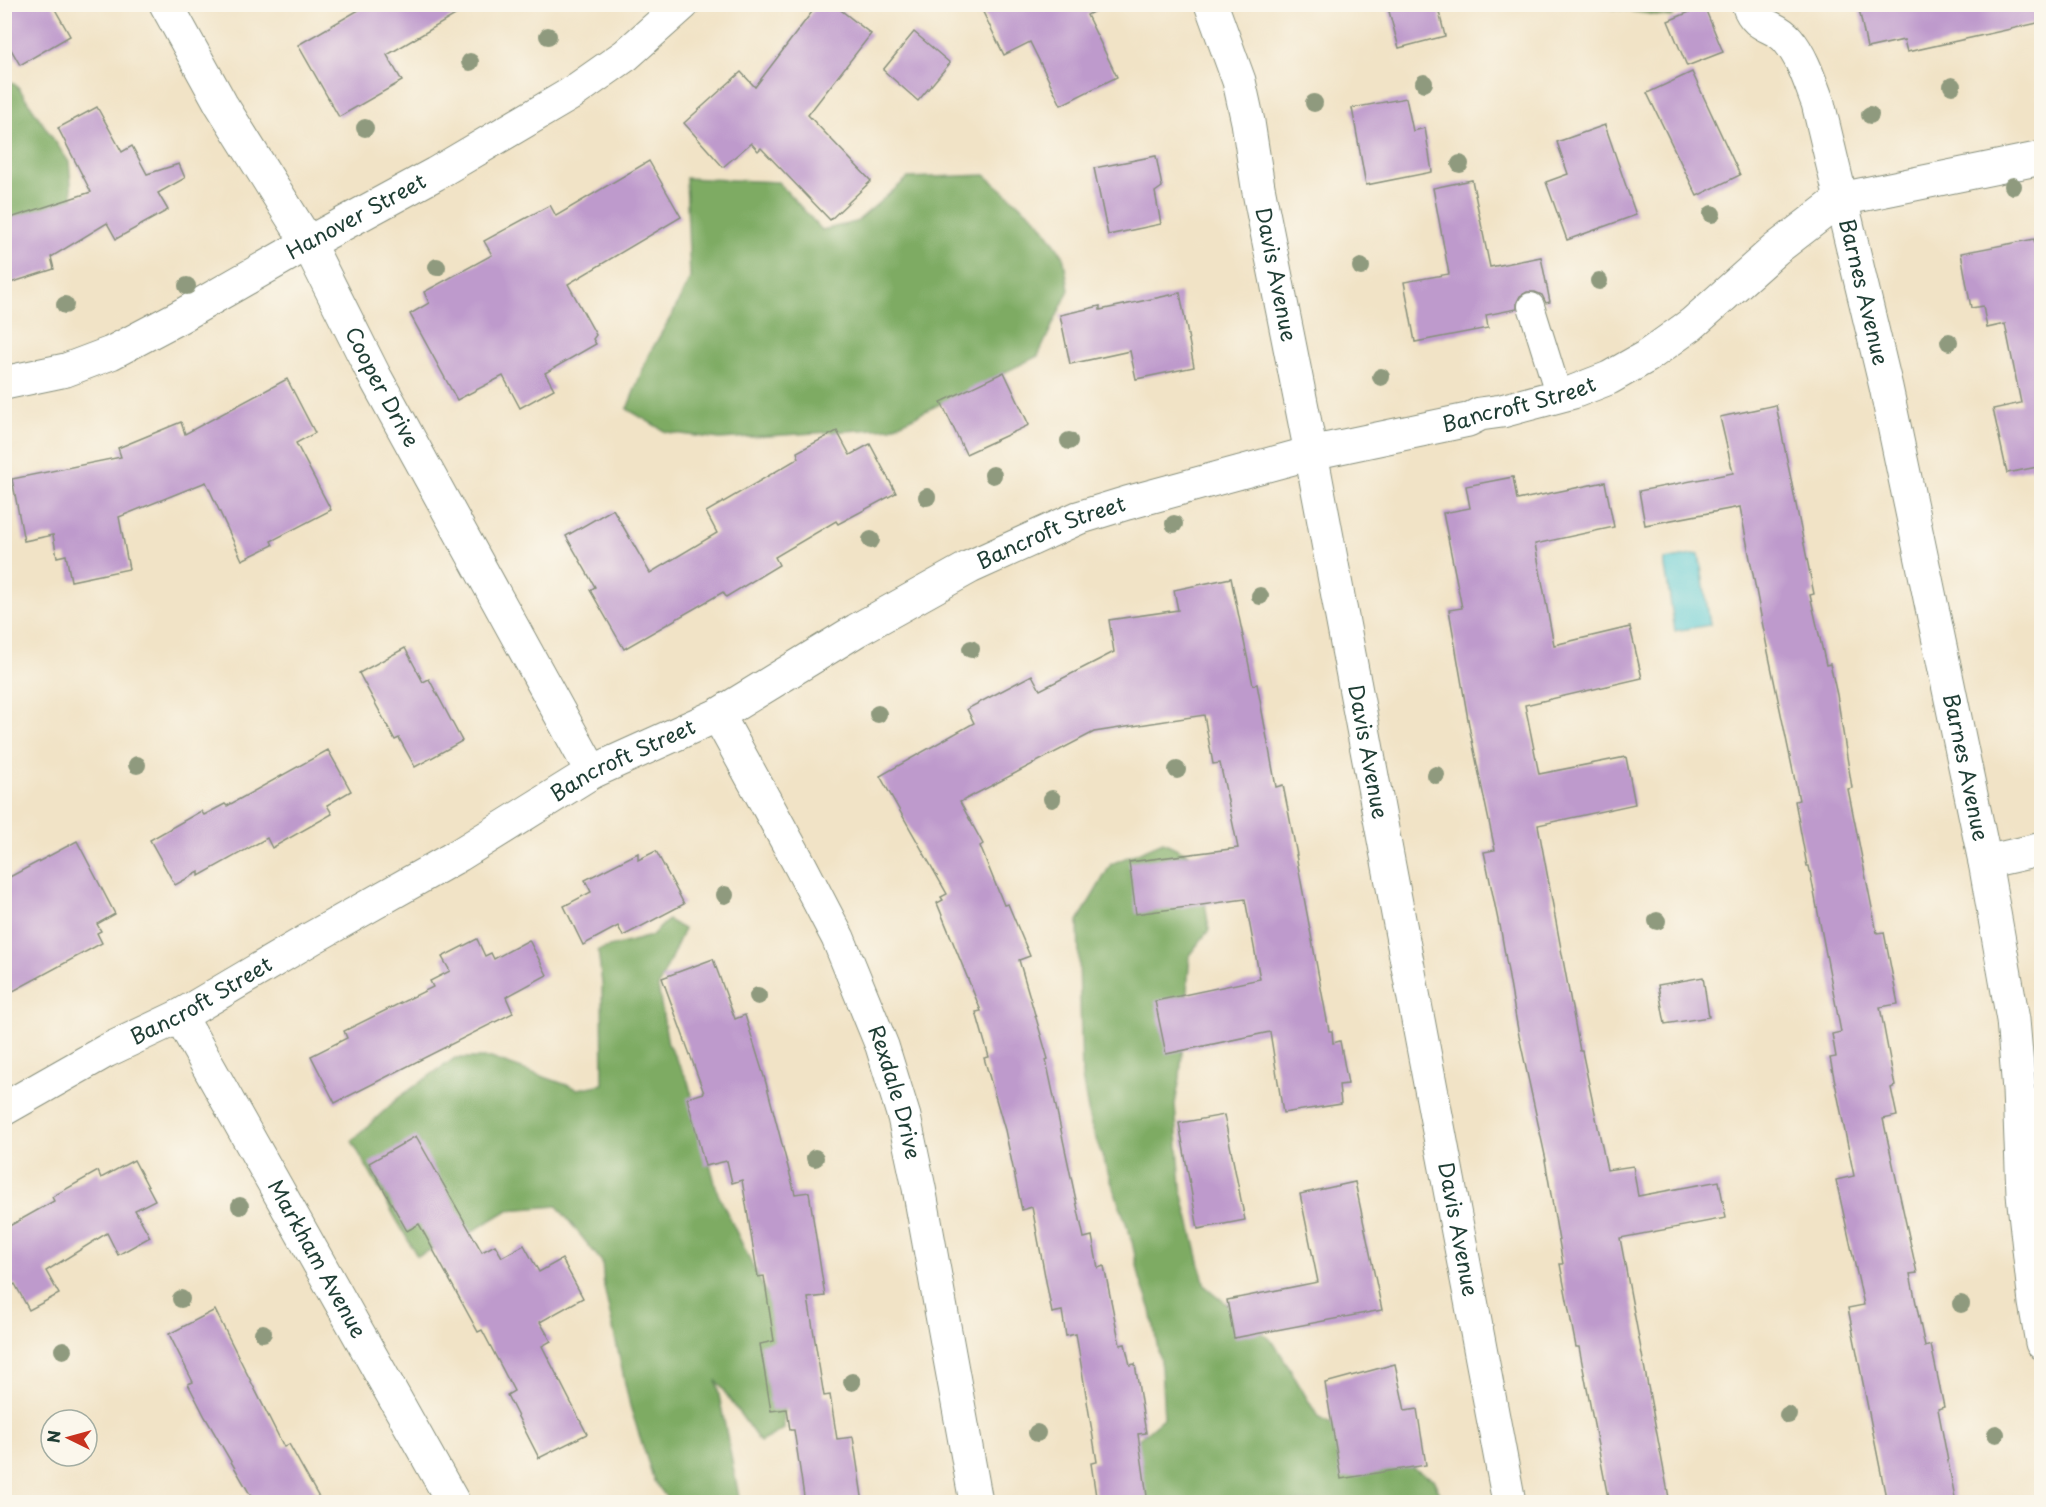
<svg xmlns="http://www.w3.org/2000/svg" width="2046" height="1507" viewBox="0 0 2046 1507" font-family="'Playpen Sans',sans-serif">
<rect width="100%" height="100%" fill="#fbf7ec"/>
<filter id="ink" filterUnits="userSpaceOnUse"><feTurbulence type="fractalNoise" baseFrequency=".0167" numOctaves="2"/><feDisplacementMap in="SourceGraphic" scale="12" xChannelSelector="R" yChannelSelector="G"/><feConvolveMatrix kernelMatrix="1 2 1 2 8 2 1 2 1" color-interpolation-filters="sRGB"/></filter>
<filter id="wash" filterUnits="userSpaceOnUse"><feTurbulence type="fractalNoise" baseFrequency=".008" numOctaves="4" result="noise"/><feDisplacementMap in="SourceGraphic" scale="24" xChannelSelector="R" yChannelSelector="G"/><feGaussianBlur stdDeviation="1.35" result="paint"/><feColorMatrix in="noise" values="0 0 0 0 0 0 0 0 0 0 0 0 0 0 0 0 0 1.4 0 .05"/><feComposite in="paint" operator="in"/></filter>
<g filter="url(#wash)">
<rect width="100%" height="100%" fill="#f1e3c6"/>
<!-- forest -->
<g fill="#7eab64" stroke="#4e744c" stroke-width="1.5">
<path d="M 1588,5 L 1687,4 L 1687,5 L 1671,17 Z"/>
<path d="M 4,77 L 18,87 L 69,162 L 73,206 L 5,232 Z"/>
<path d="M 985,175 L 1039,221 L 1063,255 L 1069,290 L 1038,356 L 891,428 L 720,439 L 666,432 L 627,409 L 648,356 L 673,313 L 690,278 L 686,178 L 778,182 L 822,230 L 856,222 L 908,178 Z"/>
<path d="M 1163,842 L 1199,859 L 1209,930 L 1190,954 L 1180,1078 L 1175,1104 L 1181,1187 L 1205,1286 L 1275,1344 L 1318,1417 L 1433,1479 L 1444,1502 L 1139,1502 L 1134,1443 L 1164,1417 L 1161,1367 L 1151,1310 L 1140,1279 L 1131,1237 L 1090,1122 L 1082,1077 L 1078,921 L 1111,864 Z"/>
<path d="M 668,920 L 684,929 L 658,987 L 668,1044 L 688,1081 L 718,1194 L 782,1326 L 784,1429 L 760,1442 L 716,1380 L 740,1502 L 670,1502 L 654,1481 L 630,1406 L 604,1287 L 602,1262 L 557,1206 L 508,1210 L 468,1234 L 417,1256 L 352,1141 L 398,1098 L 455,1058 L 491,1058 L 578,1089 L 603,1084 L 602,984 L 598,950 L 651,936 Z"/>
</g>
<!-- water -->
<path fill="#5dcad2" stroke="#3e8483" stroke-width="1.5" d="M 1699,554 L 1710,625 L 1675,631 L 1664,560 Z"/>
<g id="blocks">
<!-- building -->
<g fill="#be9acc">
<path d="M 4,4 L 52,4 L 70,36 L 20,65 L 4,37 Z"/>
<path d="M 369,4 L 474,4 L 387,55 L 402,81 L 339,117 L 298,45 Z"/>
<path d="M 818,4 L 833,4 L 871,34 L 808,115 L 871,181 L 830,220 L 761,148 L 758,151 L 751,143 L 723,167 L 684,123 L 741,72 L 755,87 Z"/>
<path d="M 979,4 L 1108,4 L 1087,15 L 1117,77 L 1061,105 L 1030,42 L 1004,55 Z"/>
<path d="M 1387,4 L 1437,4 L 1445,36 L 1399,48 Z"/>
<path d="M 1858,4 L 2042,4 L 2042,22 L 1907,52 L 1904,40 L 1867,48 Z"/>
<path d="M 1704,6 L 1723,52 L 1687,66 L 1668,21 Z"/>
<path d="M 914,32 L 950,63 L 918,101 L 883,70 Z"/>
<path d="M 1692,72 L 1740,175 L 1697,196 L 1647,93 Z"/>
<path d="M 1406,98 L 1413,131 L 1425,128 L 1432,172 L 1366,185 L 1352,108 Z"/>
<path d="M 97,107 L 122,152 L 132,146 L 147,174 L 179,164 L 185,178 L 158,193 L 168,210 L 116,239 L 107,223 L 51,257 L 54,269 L 4,285 L 4,220 L 91,192 L 58,128 Z"/>
<path d="M 1605,125 L 1636,215 L 1567,240 L 1546,182 L 1568,174 L 1557,142 Z"/>
<path d="M 1156,156 L 1162,187 L 1155,192 L 1161,224 L 1108,235 L 1094,168 Z"/>
<path d="M 649,161 L 681,217 L 568,284 L 596,335 L 593,339 L 596,344 L 545,373 L 554,389 L 520,408 L 503,376 L 457,400 L 410,314 L 429,303 L 424,292 L 492,255 L 484,241 L 550,205 L 556,216 Z"/>
<path d="M 1472,180 L 1490,267 L 1541,257 L 1550,302 L 1546,303 L 1542,295 L 1535,292 L 1527,292 L 1520,296 L 1517,302 L 1517,309 L 1486,315 L 1488,328 L 1415,342 L 1404,282 L 1449,274 L 1433,188 Z"/>
<path d="M 2034,239 L 2042,276 L 2042,466 L 2007,473 L 1993,409 L 2021,403 L 2005,324 L 1987,328 L 1983,306 L 1971,308 L 1961,253 Z"/>
<path d="M 1180,293 L 1194,367 L 1136,379 L 1130,351 L 1070,364 L 1060,315 L 1100,306 L 1100,310 Z"/>
<path d="M 1004,372 L 1029,425 L 966,454 L 941,402 Z"/>
<path d="M 287,379 L 315,433 L 296,443 L 331,510 L 271,541 L 273,545 L 242,560 L 206,482 L 119,517 L 129,569 L 71,581 L 66,555 L 57,557 L 53,535 L 24,541 L 12,479 L 121,457 L 118,448 L 181,422 L 185,434 Z"/>
<path d="M 1776,405 L 1814,594 L 1810,595 L 1826,665 L 1830,664 L 1837,695 L 1852,788 L 1848,789 L 1877,933 L 1884,932 L 1898,1004 L 1880,1007 L 1895,1086 L 1891,1088 L 1897,1116 L 1883,1119 L 1917,1273 L 1910,1274 L 1925,1347 L 1931,1345 L 1944,1407 L 1938,1409 L 1956,1503 L 1887,1503 L 1848,1308 L 1864,1305 L 1836,1180 L 1854,1176 L 1830,1058 L 1836,1057 L 1832,1034 L 1841,1032 L 1809,866 L 1807,866 L 1795,801 L 1799,800 L 1767,647 L 1740,507 L 1645,525 L 1639,491 L 1733,473 L 1720,417 Z"/>
<path d="M 837,431 L 850,455 L 870,444 L 896,493 L 838,524 L 836,521 L 775,557 L 779,565 L 726,597 L 723,592 L 624,649 L 590,590 L 595,587 L 566,536 L 613,509 L 650,573 L 717,533 L 706,512 L 799,458 L 797,452 Z"/>
<path d="M 1513,477 L 1517,500 L 1605,482 L 1614,527 L 1535,544 L 1554,645 L 1630,627 L 1642,678 L 1525,705 L 1539,774 L 1626,757 L 1635,804 L 1538,825 L 1580,1051 L 1582,1051 L 1607,1170 L 1633,1166 L 1638,1196 L 1719,1181 L 1726,1218 L 1620,1238 L 1670,1503 L 1609,1503 L 1579,1347 L 1576,1347 L 1560,1264 L 1563,1264 L 1545,1160 L 1546,1160 L 1519,1036 L 1500,925 L 1499,925 L 1484,852 L 1495,850 L 1470,731 L 1449,610 L 1462,608 L 1443,513 L 1470,508 L 1466,486 Z"/>
<path d="M 1231,578 L 1253,685 L 1257,684 L 1276,787 L 1283,785 L 1297,855 L 1296,855 L 1329,1031 L 1332,1031 L 1333,1043 L 1340,1041 L 1348,1084 L 1339,1085 L 1341,1104 L 1283,1113 L 1270,1032 L 1166,1054 L 1155,1001 L 1260,979 L 1245,899 L 1136,914 L 1129,862 L 1238,848 L 1220,763 L 1213,764 L 1204,715 L 1094,732 L 960,802 L 983,844 L 980,846 L 1004,905 L 1008,904 L 1030,956 L 1019,960 L 1048,1059 L 1046,1060 L 1084,1238 L 1092,1236 L 1098,1268 L 1104,1266 L 1120,1345 L 1125,1344 L 1130,1365 L 1135,1364 L 1146,1433 L 1138,1434 L 1148,1503 L 1097,1503 L 1091,1463 L 1097,1462 L 1076,1334 L 1066,1336 L 1062,1311 L 1052,1313 L 1032,1207 L 1022,1210 L 1005,1130 L 984,1058 L 989,1057 L 976,1012 L 981,1011 L 937,903 L 943,900 L 941,897 L 947,894 L 880,776 L 974,723 L 967,709 L 1032,675 L 1040,690 L 1114,652 L 1109,620 L 1178,610 L 1174,590 Z"/>
<path d="M 405,648 L 423,682 L 429,679 L 462,741 L 415,767 L 399,738 L 395,740 L 359,673 Z"/>
<path d="M 328,750 L 351,791 L 327,805 L 332,814 L 272,848 L 267,838 L 199,876 L 199,872 L 175,885 L 150,840 L 201,811 L 204,815 L 225,804 L 227,806 Z"/>
<path d="M 77,841 L 115,914 L 97,924 L 101,931 L 97,933 L 102,943 L 4,996 L 4,880 Z"/>
<path d="M 656,851 L 684,904 L 623,936 L 618,926 L 583,945 L 564,906 L 591,892 L 585,880 L 638,853 L 638,860 Z"/>
<path d="M 477,939 L 485,956 L 491,953 L 494,959 L 529,940 L 547,975 L 506,997 L 513,1013 L 335,1103 L 311,1056 L 347,1038 L 344,1031 L 433,987 L 430,981 L 450,971 L 442,957 Z"/>
<path d="M 713,959 L 735,1019 L 745,1015 L 766,1083 L 795,1194 L 809,1192 L 825,1296 L 808,1298 L 824,1396 L 830,1395 L 837,1439 L 853,1437 L 863,1503 L 805,1503 L 794,1430 L 790,1430 L 787,1409 L 771,1411 L 760,1344 L 774,1341 L 764,1276 L 758,1277 L 742,1180 L 732,1183 L 727,1161 L 705,1166 L 687,1098 L 704,1093 L 662,978 Z"/>
<path d="M 1703,977 L 1709,1017 L 1665,1024 L 1658,985 Z"/>
<path d="M 1224,1115 L 1245,1220 L 1198,1229 L 1179,1123 Z"/>
<path d="M 416,1136 L 482,1252 L 495,1245 L 502,1257 L 524,1245 L 539,1272 L 562,1259 L 583,1298 L 540,1322 L 551,1341 L 542,1346 L 587,1434 L 539,1458 L 507,1395 L 514,1391 L 482,1330 L 478,1332 L 419,1224 L 407,1231 L 369,1163 Z"/>
<path d="M 134,1160 L 155,1200 L 135,1210 L 150,1237 L 118,1255 L 107,1233 L 46,1271 L 59,1294 L 29,1310 L 15,1284 L 4,1290 L 4,1229 L 54,1201 L 52,1197 L 98,1171 L 101,1178 Z"/>
<path d="M 1355,1182 L 1382,1310 L 1234,1338 L 1227,1300 L 1318,1282 L 1300,1194 Z"/>
<path d="M 215,1310 L 284,1447 L 289,1444 L 322,1503 L 255,1503 L 205,1417 L 188,1384 L 193,1382 L 169,1334 Z"/>
<path d="M 1395,1364 L 1405,1411 L 1417,1409 L 1426,1465 L 1341,1479 L 1325,1383 Z"/>
</g>
</g>
</g>
<g filter="url(#ink)">
<use href="#blocks" fill-opacity="0" stroke="#88907d" stroke-width="1.5"/>
<g fill="none" stroke-linecap="round" stroke-linejoin="round">
<defs>
<path id="service" d="M 1531,306 L 1559,396"/>
<g id="minor">
<path id="s1" d="M 166,4 L 221,104 L 308,243 L 374,375 L 592,772"/>
<path id="s2" d="M 1211,4 L 1239,81 L 1248,122 L 1258,187 L 1311,453 L 1509,1502"/>
<path id="s3" d="M 1748,4 C 1756,29 1775,24 1788,40 C 1803,58 1810,82 1818,103 L 1886,387 L 1985,862 L 2013,1020 L 2019,1090 L 2023,1194 L 2035,1303 L 2042,1343"/>
<path id="s4" d="M 4,383 L 66,370 L 111,353 L 179,317 L 308,243 L 435,174 L 569,95 L 626,55 L 683,4"/>
<path id="s5" d="M 718,715 L 800,865 L 838,938 L 882,1046 L 904,1117 L 919,1188 L 976,1502"/>
<path d="M 1985,862 L 2042,849"/>
<path id="s6" d="M 180,1016 L 453,1502"/>
<path id="s7" d="M 4,1109 L 106,1051 L 180,1016 L 312,938 L 459,855 L 592,772 L 718,715 L 857,630 L 970,567 L 1078,518 L 1127,503 L 1311,453 L 1468,420 L 1480,414 L 1502,411 L 1573,392 L 1609,378 L 1646,357 L 1692,324 L 1776,249 L 1841,199 L 2042,158"/>
</g>
</defs>
<!-- service casing -->
<use href="#service" stroke="#88907d" stroke-width="28"/>
<!-- minor casing -->
<use href="#minor" stroke="#88907d" stroke-width="35"/>
<!-- service -->
<use href="#service" stroke="#fff" stroke-width="26"/>
<!-- minor -->
<use href="#minor" stroke="#fff" stroke-width="33"/>
</g>
<!-- trees -->
<g fill="#8f9a7e">
<circle cx="548" cy="36" r="9"/>
<circle cx="470" cy="62" r="9"/>
<circle cx="1424" cy="83" r="9"/>
<circle cx="1952" cy="86" r="9"/>
<circle cx="1314" cy="103" r="9"/>
<circle cx="1870" cy="115" r="9"/>
<circle cx="365" cy="128" r="9"/>
<circle cx="1460" cy="164" r="9"/>
<circle cx="2013" cy="186" r="9"/>
<circle cx="1712" cy="214" r="9"/>
<circle cx="437" cy="267" r="9"/>
<circle cx="1361" cy="267" r="9"/>
<circle cx="1599" cy="281" r="9"/>
<circle cx="187" cy="286" r="9"/>
<circle cx="65" cy="305" r="9"/>
<circle cx="1949" cy="342" r="9"/>
<circle cx="1381" cy="377" r="9"/>
<circle cx="1069" cy="441" r="9"/>
<circle cx="993" cy="475" r="9"/>
<circle cx="927" cy="497" r="9"/>
<circle cx="1174" cy="524" r="9"/>
<circle cx="871" cy="540" r="9"/>
<circle cx="1260" cy="596" r="9"/>
<circle cx="971" cy="649" r="9"/>
<circle cx="878" cy="714" r="9"/>
<circle cx="137" cy="765" r="9"/>
<circle cx="1177" cy="770" r="9"/>
<circle cx="1436" cy="775" r="9"/>
<circle cx="1052" cy="799" r="9"/>
<circle cx="725" cy="895" r="9"/>
<circle cx="1657" cy="921" r="9"/>
<circle cx="758" cy="996" r="9"/>
<circle cx="815" cy="1158" r="9"/>
<circle cx="240" cy="1206" r="9"/>
<circle cx="181" cy="1299" r="9"/>
<circle cx="1961" cy="1304" r="9"/>
<circle cx="263" cy="1333" r="9"/>
<circle cx="63" cy="1350" r="9"/>
<circle cx="852" cy="1382" r="9"/>
<circle cx="1788" cy="1415" r="9"/>
<circle cx="1037" cy="1433" r="9"/>
<circle cx="1996" cy="1434" r="9"/>
</g>
</g>
<g text-anchor="middle" stroke-width="5" stroke-linejoin="round" paint-order="stroke">
<!-- street labels -->
<g font-size="21" fill="#1f3d34" stroke="#fbf7ec">
<text dy="7" stroke="none"><textPath href="#s4" startOffset="392">Hanover Street</textPath></text>
<text dy="7" stroke="none"><textPath href="#s2" startOffset="279">Davis Avenue</textPath></text>
<text dy="7" stroke="none"><textPath href="#s3" startOffset="320">Barnes Avenue</textPath></text>
<text dy="7" stroke="none"><textPath href="#s1" startOffset="440">Cooper Drive</textPath></text>
<text dy="7" stroke="none"><textPath href="#s7" startOffset="1683">Bancroft Street</textPath></text>
<text dy="7" stroke="none"><textPath href="#s7" startOffset="1197">Bancroft Street</textPath></text>
<text dy="7" stroke="none"><textPath href="#s2" startOffset="765">Davis Avenue</textPath></text>
<text dy="7" stroke="none"><textPath href="#s7" startOffset="711">Bancroft Street</textPath></text>
<text dy="7" stroke="none"><textPath href="#s3" startOffset="806">Barnes Avenue</textPath></text>
<text dy="7" stroke="none"><textPath href="#s7" startOffset="225">Bancroft Street</textPath></text>
<text dy="7" stroke="none"><textPath href="#s5" startOffset="418">Rexdale Drive</textPath></text>
<text dy="7" stroke="none"><textPath href="#s2" startOffset="1251">Davis Avenue</textPath></text>
<text dy="7" stroke="none"><textPath href="#s6" startOffset="279">Markham Avenue</textPath></text>
</g>
</g>
<!-- margin -->
<rect width="2046" height="1507" fill="none" stroke="#fbf7ec" stroke-width="24"/>
<!-- north arrow -->
<g transform="translate(69 1438) rotate(275)"><circle r="28" fill="#fbf7ec" stroke="#a3ada2" stroke-width="1.5"/>
<path d="M0-4.5L10 22L0 15L-10 22Z" fill="#c8321e"/>
<text y="-9" font-size="16" font-weight="bold" text-anchor="middle" fill="#1f3d34">N</text>
</g>
</svg>
